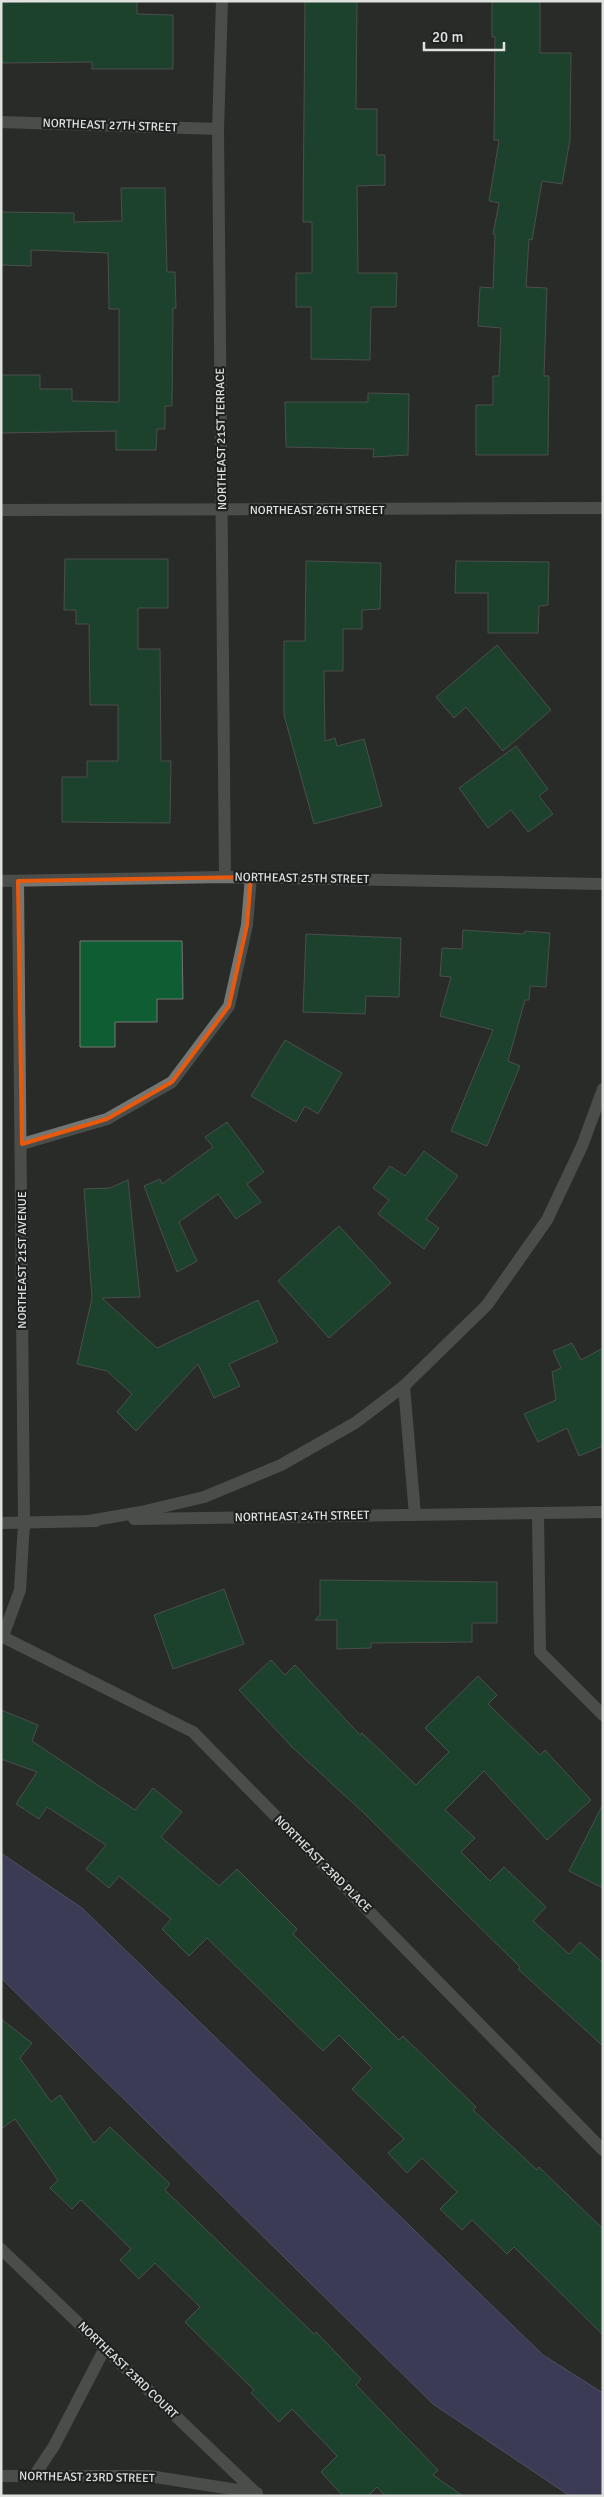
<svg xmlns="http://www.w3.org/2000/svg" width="604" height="2497" viewBox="0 0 604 2497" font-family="Signika,sans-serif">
<rect width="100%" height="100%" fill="#282b28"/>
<!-- water -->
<path fill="#524e8c" stroke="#7d7aa5" d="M 1,1853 L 82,1908 L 543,2355 L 603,2393 L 603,2496 L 570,2496 L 433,2404 L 1,1978 Z"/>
<!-- building -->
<g fill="#0e5d33" stroke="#757875">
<path d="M 137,1 L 137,14 L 173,15 L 173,69 L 92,69 L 92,62 L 1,63 L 1,2 Z"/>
<path d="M 305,1 L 357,1 L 356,109 L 377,109 L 377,155 L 385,155 L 385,185 L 357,186 L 358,273 L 397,273 L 396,307 L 371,307 L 370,360 L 311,359 L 311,307 L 296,307 L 296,273 L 312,273 L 312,222 L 303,222 Z"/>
<path d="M 492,1 L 540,1 L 540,53 L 571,53 L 570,140 L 562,184 L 542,181 L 532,240 L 529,239 L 526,287 L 547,288 L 544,376 L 549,376 L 548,455 L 476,455 L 476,405 L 493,405 L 493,376 L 499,376 L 501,328 L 478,326 L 480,287 L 493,288 L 495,234 L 493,234 L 499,203 L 489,201 L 499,140 L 494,140 L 495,37 L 492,37 Z"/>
<path d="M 121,188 L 165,188 L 167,272 L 175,272 L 176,308 L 173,308 L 172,406 L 165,406 L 165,429 L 157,429 L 156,450 L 116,450 L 116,431 L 1,433 L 1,375 L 40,375 L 40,389 L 72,389 L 72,401 L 119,402 L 119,309 L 109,309 L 108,253 L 31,250 L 31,266 L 1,265 L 1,212 L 74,213 L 74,222 L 122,221 Z"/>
<path d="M 368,393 L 409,394 L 408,455 L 373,457 L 374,449 L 286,447 L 285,402 L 368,402 Z"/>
<path d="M 65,559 L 168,559 L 168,608 L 138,608 L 138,649 L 160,649 L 161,761 L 171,761 L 170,823 L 62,822 L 62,777 L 87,777 L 87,761 L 118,761 L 118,705 L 90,705 L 89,624 L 76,624 L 76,610 L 64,610 Z"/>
<path d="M 306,561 L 381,563 L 380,609 L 362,610 L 362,629 L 343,629 L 343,671 L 324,671 L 325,741 L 335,738 L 337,746 L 364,739 L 382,806 L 314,824 L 284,715 L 284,641 L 305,641 Z"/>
<path d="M 456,561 L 549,562 L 548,605 L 539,606 L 538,633 L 488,633 L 488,593 L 455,593 Z"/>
<path d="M 497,645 L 551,710 L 503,751 L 466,707 L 454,718 L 436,697 Z"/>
<path d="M 516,746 L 548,789 L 539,796 L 553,814 L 528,832 L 511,810 L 488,828 L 459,788 Z"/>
<path d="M 463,930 L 524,934 L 525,931 L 550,933 L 546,987 L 530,986 L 529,1000 L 525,1000 L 508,1061 L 520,1066 L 487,1146 L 451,1131 L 493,1030 L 440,1016 L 451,977 L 440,976 L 442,948 L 462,949 Z"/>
<path d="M 306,934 L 401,938 L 399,997 L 366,996 L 365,1014 L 303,1012 Z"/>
<path d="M 80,941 L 182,941 L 183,999 L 157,999 L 157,1022 L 115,1022 L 115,1047 L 80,1047 Z"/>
<path d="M 285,1040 L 342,1073 L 318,1114 L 305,1106 L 296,1122 L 251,1096 Z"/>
<path d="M 227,1122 L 264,1172 L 247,1184 L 261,1202 L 236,1219 L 218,1194 L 179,1222 L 197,1261 L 177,1272 L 144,1186 L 160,1179 L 162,1184 L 213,1147 L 205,1137 Z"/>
<path d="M 424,1151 L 458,1176 L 426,1219 L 439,1228 L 424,1249 L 378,1214 L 389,1200 L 373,1188 L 390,1166 L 405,1176 Z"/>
<path d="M 128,1180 L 140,1297 L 102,1298 L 157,1348 L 258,1300 L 278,1342 L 229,1364 L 240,1386 L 214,1398 L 198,1364 L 136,1431 L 117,1412 L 132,1394 L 107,1371 L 77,1364 L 92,1298 L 84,1189 L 110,1188 Z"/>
<path d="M 339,1226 L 391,1283 L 329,1338 L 278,1281 Z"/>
<path d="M 572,1343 L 581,1360 L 603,1348 L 603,1446 L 579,1456 L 567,1428 L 538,1442 L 524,1414 L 556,1400 L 552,1372 L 561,1368 L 553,1351 Z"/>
<path d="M 320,1580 L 497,1582 L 497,1623 L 472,1623 L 472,1642 L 371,1643 L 371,1648 L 337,1649 L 337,1620 L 315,1620 L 320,1615 Z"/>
<path d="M 224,1589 L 244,1644 L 173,1669 L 154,1615 Z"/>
<path d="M 271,1660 L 285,1675 L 295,1665 L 360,1735 L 362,1733 L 416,1785 L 449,1752 L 425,1728 L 478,1676 L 497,1695 L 488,1704 L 540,1755 L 545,1750 L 591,1800 L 547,1840 L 484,1771 L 445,1810 L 475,1838 L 461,1852 L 490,1881 L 504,1867 L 546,1907 L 533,1921 L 569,1954 L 580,1942 L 603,1963 L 603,2046 L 518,1969 L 520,1967 L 365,1814 L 292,1747 L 239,1690 Z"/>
<path d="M 1,1710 L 38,1725 L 32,1741 L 135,1810 L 153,1788 L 182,1812 L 161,1837 L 219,1886 L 237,1869 L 297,1929 L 293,1934 L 399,2040 L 403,2036 L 476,2107 L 473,2110 L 537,2170 L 539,2167 L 603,2229 L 603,2335 L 514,2247 L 507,2254 L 472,2220 L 462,2230 L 440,2209 L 457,2192 L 422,2158 L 407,2173 L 388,2153 L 404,2139 L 352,2089 L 372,2068 L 339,2035 L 323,2051 L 207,1938 L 189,1956 L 162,1929 L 171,1919 L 119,1876 L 109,1888 L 86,1869 L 106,1845 L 47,1807 L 39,1819 L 16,1804 L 37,1772 L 1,1759 Z"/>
<path d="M 603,1804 L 603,1888 L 569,1871 Z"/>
<path d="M 1,2019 L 32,2043 L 20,2058 L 51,2102 L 60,2095 L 94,2143 L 110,2127 L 170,2184 L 165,2190 L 314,2334 L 316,2332 L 361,2379 L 356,2385 L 438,2470 L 433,2475 L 463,2496 L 385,2496 L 377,2487 L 368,2496 L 343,2496 L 321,2472 L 337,2456 L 292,2409 L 279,2422 L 251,2393 L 254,2390 L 185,2322 L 200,2307 L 155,2263 L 139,2279 L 120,2260 L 131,2249 L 81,2200 L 72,2209 L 50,2188 L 58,2180 L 15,2119 L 1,2129 Z"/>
</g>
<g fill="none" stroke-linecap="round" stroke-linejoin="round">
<!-- minor -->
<g stroke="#747674" stroke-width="12">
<path d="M 222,1 L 218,129 L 225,877"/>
<path d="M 1,122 L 218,129"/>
<path d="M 1,510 L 603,508"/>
<path d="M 1,881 L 225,877 L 603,884"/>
<path d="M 22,1144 L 107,1119 L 172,1082 L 229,1006 L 247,925 L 251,877"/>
<path d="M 404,1386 L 415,1515"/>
<path d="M 538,1514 L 540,1652 L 603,1715"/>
<path d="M 134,1519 L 603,1512"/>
<path d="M 89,1521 L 141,1512 L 204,1497 L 281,1465 L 355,1423 L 404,1386 L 487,1305 L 547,1220 L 582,1146 L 603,1089"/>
<path d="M 1,1523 L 96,1521"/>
<path d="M 1,1636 L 193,1732 L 603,2150"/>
<path d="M 3,1636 L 20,1590 L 24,1523 L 18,881"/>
<path d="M 1,2249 L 255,2492"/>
<path d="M 1,2476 L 149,2476 L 257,2493"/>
<path d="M 34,2476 L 54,2446 L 105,2348"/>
</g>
</g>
<!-- marked area -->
<path d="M0 0H604V2497H0ZM 251,877 L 247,925 L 229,1006 L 172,1082 L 107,1119 L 22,1144 L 18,881 Z" fill="#282b28" fill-opacity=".55" fill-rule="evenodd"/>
<path fill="none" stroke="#e8590c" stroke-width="4" stroke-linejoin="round" d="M 251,877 L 247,925 L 229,1006 L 172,1082 L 107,1119 L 22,1144 L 18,881 Z"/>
<g text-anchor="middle" stroke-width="4.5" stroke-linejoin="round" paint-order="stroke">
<!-- street labels -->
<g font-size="12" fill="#e0e2e0" stroke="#1e211f">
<text transform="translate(110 125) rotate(2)" y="4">NORTHEAST 27TH STREET</text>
<text transform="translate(221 439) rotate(-91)" y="4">NORTHEAST 21ST TERRACE</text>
<text x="317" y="514">NORTHEAST 26TH STREET</text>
<text transform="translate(302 878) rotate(1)" y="4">NORTHEAST 25TH STREET</text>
<text transform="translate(22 1260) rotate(-90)" y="4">NORTHEAST 21ST AVENUE</text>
<text transform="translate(302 1516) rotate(-1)" y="4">NORTHEAST 24TH STREET</text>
<text transform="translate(323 1864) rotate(45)" y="4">NORTHEAST 23RD PLACE</text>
<text transform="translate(128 2370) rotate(44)" y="4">NORTHEAST 23RD COURT</text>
<text transform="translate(87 2477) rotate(1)" y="4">NORTHEAST 23RD STREET</text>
</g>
</g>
<!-- border -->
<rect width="604" height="2497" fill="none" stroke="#e0e2e0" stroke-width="5"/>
<!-- scale -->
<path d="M424 42v8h80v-8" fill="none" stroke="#e0e2e0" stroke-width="2.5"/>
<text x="432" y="42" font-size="15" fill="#e0e2e0" stroke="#1e211f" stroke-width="4" paint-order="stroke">20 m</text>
</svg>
